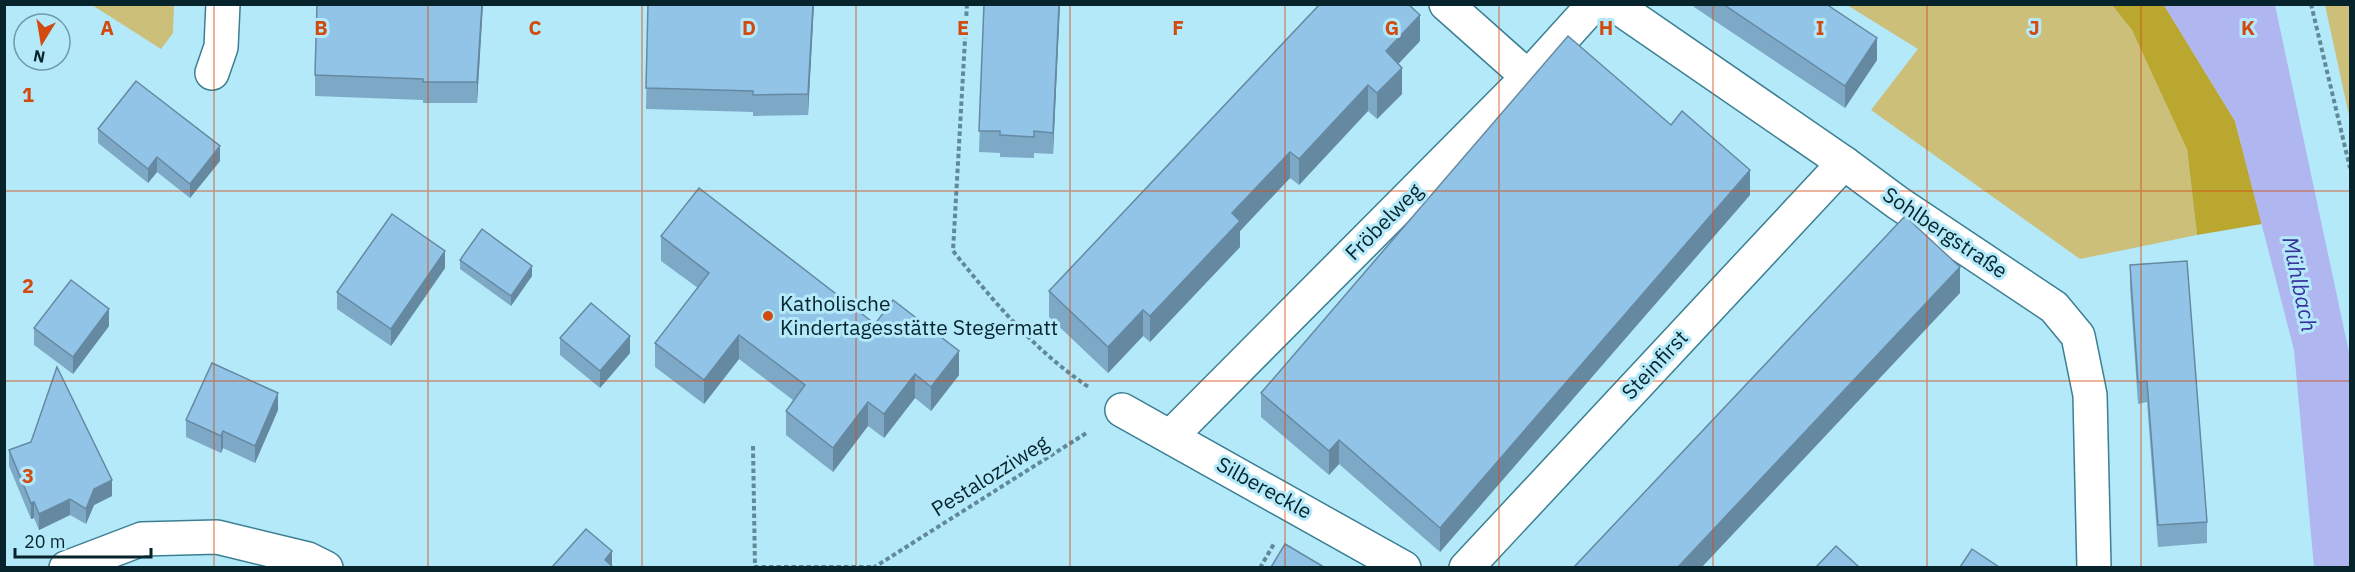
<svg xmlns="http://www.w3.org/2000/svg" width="2355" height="572" viewBox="0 0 2355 572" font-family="'IBM Plex Sans',sans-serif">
<rect width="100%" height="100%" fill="#b4e9fa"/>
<!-- green -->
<g fill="#cbbf7a">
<path d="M 92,5 L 174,5 L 173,33 L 161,49 Z"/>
<path d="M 1847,5 L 2112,5 L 2132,30 L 2186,141 L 2197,235 L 2080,259 L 1871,110 L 1918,49 Z"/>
<path d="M 2325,5 L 2350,5 L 2350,120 Z"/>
</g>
<!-- forest -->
<path fill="#baa72f" d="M 2112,5 L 2164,5 L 2235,121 L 2262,224 L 2197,235 L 2187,149 L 2132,30 Z"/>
<!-- water -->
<path fill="#b0b6ef" d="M 2164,5 L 2275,5 L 2350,357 L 2350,567 L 2314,567 L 2294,350 L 2235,121 Z"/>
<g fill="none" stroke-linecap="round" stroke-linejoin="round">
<defs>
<g id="minor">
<path d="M 1446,4 L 1528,77"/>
<path d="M 1613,4 L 1844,163 L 1898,203 L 2054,307 L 2078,336 L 2090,395 L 2094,568"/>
<path d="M 212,73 L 221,47 L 223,4"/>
<path d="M 1122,410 L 1404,568"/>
<path d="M 1171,436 L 1528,77 L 1594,4"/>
<path d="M 66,568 L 142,539 L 217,537 L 308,559 L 326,568"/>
<path d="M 1466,568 L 1844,163"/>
</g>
</defs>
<!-- minor casing -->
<use href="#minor" stroke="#3c7f92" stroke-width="36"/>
<!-- path -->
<g stroke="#618a97" stroke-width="4" stroke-dasharray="4.5 3" stroke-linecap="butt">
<path d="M 967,4 L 953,251 C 994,302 1035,351 1090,388"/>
<path d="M 2311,4 L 2350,168"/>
<path d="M 753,446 L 755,567"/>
<path d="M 754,567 L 873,567"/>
<path d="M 873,568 L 1088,432"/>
<path d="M 1260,568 L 1275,542"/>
</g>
<!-- minor -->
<use href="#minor" stroke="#fff" stroke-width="33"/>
</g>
<!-- wall -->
<g fill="#7da9c7">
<path d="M 483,4 L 477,103 L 423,103 L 423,100 L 315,96 L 315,75 Z"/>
<path d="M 648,4 L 814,4 L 808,115 L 753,116 L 753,112 L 646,109 Z"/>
<path d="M 984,4 L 1060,4 L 1053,154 L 1034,153 L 1034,158 L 1000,157 L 1000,153 L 979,152 Z"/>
<path d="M 1694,4 L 1826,4 L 1877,60 L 1845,108 L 1694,7 Z"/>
<path d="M 1420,41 L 1398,64 L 1402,94 L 1377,119 L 1368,111 L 1299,185 L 1290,178 L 1240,231 L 1240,247 L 1150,342 L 1143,336 L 1108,373 L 1049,317 L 1049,291 Z"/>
<path d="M 98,129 L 220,161 L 190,198 L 157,172 L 148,183 L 98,143 Z"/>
<path d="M 1750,195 L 1440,552 L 1339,464 L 1329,475 L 1261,417 L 1261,393 Z"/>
<path d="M 661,236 L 875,324 L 959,375 L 931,411 L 915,398 L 884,438 L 868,426 L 833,472 L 786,435 L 786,411 L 793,400 L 739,359 L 704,404 L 655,367 L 655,343 L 698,288 L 661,261 Z"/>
<path d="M 460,260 L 532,276 L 511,306 L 460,269 Z"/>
<path d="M 2130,265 L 2207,522 L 2207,543 L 2158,547 L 2147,402 L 2138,404 L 2130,287 Z"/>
<path d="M 445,268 L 391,346 L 337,309 L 337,292 Z"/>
<path d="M 109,326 L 73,374 L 34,345 L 34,328 Z"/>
<path d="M 560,338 L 630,353 L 600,388 L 560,355 Z"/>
<path d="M 278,410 L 255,463 L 223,448 L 221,453 L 186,437 L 186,420 Z"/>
<path d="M 9,450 L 112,496 L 94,505 L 86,524 L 70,515 L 39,530 L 34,518 L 31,519 L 9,466 Z"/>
</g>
<!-- shaded-wall -->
<g fill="#6689a2">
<path d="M 482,4 L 483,4 L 477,103 L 477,82 Z"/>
<path d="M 813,4 L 814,4 L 808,115 L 808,94 Z"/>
<path d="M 1059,4 L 1060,4 L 1053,154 L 1053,133 Z"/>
<path d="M 1420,15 L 1420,41 L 1386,77 L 1386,51 Z"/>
<path d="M 1877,38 L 1877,60 L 1845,108 L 1845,86 Z"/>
<path d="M 1402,68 L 1402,94 L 1377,119 L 1377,93 Z"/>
<path d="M 1368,85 L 1368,111 L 1299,185 L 1299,159 Z"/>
<path d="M 220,146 L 220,161 L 190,198 L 190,184 Z"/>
<path d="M 1290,152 L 1290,178 L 1240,231 L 1240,247 L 1150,342 L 1150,316 L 1232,213 Z"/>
<path d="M 157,157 L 157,172 L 148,183 L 148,169 Z"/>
<path d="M 1750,170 L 1750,195 L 1440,552 L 1440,528 Z"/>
<path d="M 445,251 L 445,268 L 391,346 L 391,329 Z"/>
<path d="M 532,266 L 532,276 L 511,306 L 511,296 Z"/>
<path d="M 1960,267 L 1960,293 L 1702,567 L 1678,567 Z"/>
<path d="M 109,309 L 109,326 L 73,374 L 73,357 Z"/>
<path d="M 1143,310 L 1143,336 L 1108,373 L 1108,347 Z"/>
<path d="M 739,335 L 739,359 L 704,404 L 704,380 Z"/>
<path d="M 630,336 L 630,353 L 600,388 L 600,371 Z"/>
<path d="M 959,351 L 959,375 L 931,411 L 931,387 Z"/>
<path d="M 915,374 L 915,398 L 884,438 L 884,414 Z"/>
<path d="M 278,393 L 278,410 L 255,463 L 255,446 Z"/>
<path d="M 868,402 L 868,426 L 833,472 L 833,448 Z"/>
<path d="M 223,431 L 223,448 L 221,453 L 221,436 Z"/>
<path d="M 1339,440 L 1339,464 L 1329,475 L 1329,451 Z"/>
<path d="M 112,480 L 112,496 L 94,505 L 86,524 L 86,509 L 94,489 Z"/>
<path d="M 70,499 L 70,515 L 39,530 L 39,514 Z"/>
<path d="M 34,502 L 34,518 L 31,519 L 31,503 Z"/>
<path d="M 612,551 L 612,567 L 605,560 Z"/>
</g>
<!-- building -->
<g fill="#91c4e7" stroke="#6689a2" stroke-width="1.5">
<path d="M 317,4 L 482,4 L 477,82 L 423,82 L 423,79 L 315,75 Z"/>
<path d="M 648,4 L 813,4 L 808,94 L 753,95 L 753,91 L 646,88 Z"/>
<path d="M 984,4 L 1059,4 L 1053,133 L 1034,131 L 1034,137 L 1000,135 L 1000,131 L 979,131 Z"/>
<path d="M 1320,4 L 1408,4 L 1420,15 L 1386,51 L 1402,68 L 1377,93 L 1368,85 L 1299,159 L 1290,152 L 1232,213 L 1240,221 L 1150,316 L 1143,310 L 1108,347 L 1049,291 Z"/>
<path d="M 1723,4 L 1826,4 L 1877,38 L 1845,86 Z"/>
<path d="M 1568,36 L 1671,125 L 1682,111 L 1750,170 L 1440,528 L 1339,440 L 1329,451 L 1261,393 Z"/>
<path d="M 136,81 L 220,146 L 190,184 L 157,157 L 148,169 L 98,129 Z"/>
<path d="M 699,188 L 875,324 L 893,300 L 959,351 L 931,387 L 915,374 L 884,414 L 868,402 L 833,448 L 786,411 L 805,385 L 739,335 L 704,380 L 655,343 L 709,273 L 661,236 Z"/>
<path d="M 392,214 L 445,251 L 391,329 L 337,292 Z"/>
<path d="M 1905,216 L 1960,267 L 1678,567 L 1574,567 Z"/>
<path d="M 482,229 L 532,266 L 511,296 L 460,260 Z"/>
<path d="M 2187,261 L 2207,522 L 2158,525 L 2147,381 L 2138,382 L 2130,265 Z"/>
<path d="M 71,280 L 109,309 L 73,357 L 34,328 Z"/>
<path d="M 591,303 L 630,336 L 600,371 L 560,338 Z"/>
<path d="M 212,363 L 278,393 L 255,446 L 223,431 L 221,436 L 186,420 Z"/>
<path d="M 57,367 L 112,480 L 94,489 L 86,509 L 70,499 L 39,514 L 34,502 L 31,503 L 9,450 L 31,442 Z"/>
<path d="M 586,529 L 612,551 L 605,560 L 613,567 L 552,567 Z"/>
<path d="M 1285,544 L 1324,567 L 1271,567 Z"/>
<path d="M 1836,546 L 1859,567 L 1816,567 Z"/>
<path d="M 1972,549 L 1999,567 L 1960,567 Z"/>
</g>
<!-- grid -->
<path fill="none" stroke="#d14b10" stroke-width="1.5" stroke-opacity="0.55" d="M 214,4 L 214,568M 428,4 L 428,568M 642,4 L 642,568M 856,4 L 856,568M 1070,4 L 1070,568M 1285,4 L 1285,568M 1499,4 L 1499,568M 1713,4 L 1713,568M 1927,4 L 1927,568M 2141,4 L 2141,568M 4,191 L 2350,191M 4,381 L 2350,381"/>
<!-- markers -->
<circle fill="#d14b10" stroke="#b4e9fa" stroke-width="2" cx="768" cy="316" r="6"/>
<g text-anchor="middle" stroke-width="6" stroke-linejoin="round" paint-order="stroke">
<!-- street labels -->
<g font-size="21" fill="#07242c" stroke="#b4e9fa">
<text transform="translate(1384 222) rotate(-45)" y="7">Fröbelweg</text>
<text transform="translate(1945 233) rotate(34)" y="7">Sohlbergstraße</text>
<text transform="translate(1655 365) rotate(-47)" y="7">Steinfirst</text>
<text transform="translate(990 476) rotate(-32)" y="7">Pestalozziweg</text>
<text transform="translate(1264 488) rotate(29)" y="7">Silbereckle</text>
</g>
<!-- poi labels -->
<g font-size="21" fill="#07242c" stroke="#b4e9fa" text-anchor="start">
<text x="780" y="311">Katholische<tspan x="780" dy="24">Kindertagesstätte Stegermatt</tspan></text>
</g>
<!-- water labels -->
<g font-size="22" font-style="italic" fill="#3b329c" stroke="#b4e9fa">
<text transform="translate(2300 284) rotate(78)" y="8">Mühlbach</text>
</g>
</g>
<g font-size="20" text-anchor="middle" font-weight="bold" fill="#d14b10" stroke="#b4e9fa" stroke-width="6" stroke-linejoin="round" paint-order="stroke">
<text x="107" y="35">A</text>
<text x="321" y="35">B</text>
<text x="535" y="35">C</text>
<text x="749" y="35">D</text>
<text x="963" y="35">E</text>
<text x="1178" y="35">F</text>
<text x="1392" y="35">G</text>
<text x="1606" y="35">H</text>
<text x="1820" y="35">I</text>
<text x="2034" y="35">J</text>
<text x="2248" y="35">K</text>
<text x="28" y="102">1</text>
<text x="28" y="293">2</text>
<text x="28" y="483">3</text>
</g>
<!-- border -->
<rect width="2355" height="572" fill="none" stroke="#07242c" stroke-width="12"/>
<!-- north arrow -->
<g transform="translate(42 42) rotate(191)"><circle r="28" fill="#b4e9fa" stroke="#6f9aa8" stroke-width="1.5"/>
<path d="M0-4.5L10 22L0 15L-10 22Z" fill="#d14b10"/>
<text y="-9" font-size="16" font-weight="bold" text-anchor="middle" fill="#07242c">N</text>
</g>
<!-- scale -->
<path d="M15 548v9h136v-9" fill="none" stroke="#07242c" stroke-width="3"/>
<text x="24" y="548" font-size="18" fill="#07242c" stroke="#b4e9fa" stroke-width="4.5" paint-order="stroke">20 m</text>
</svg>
